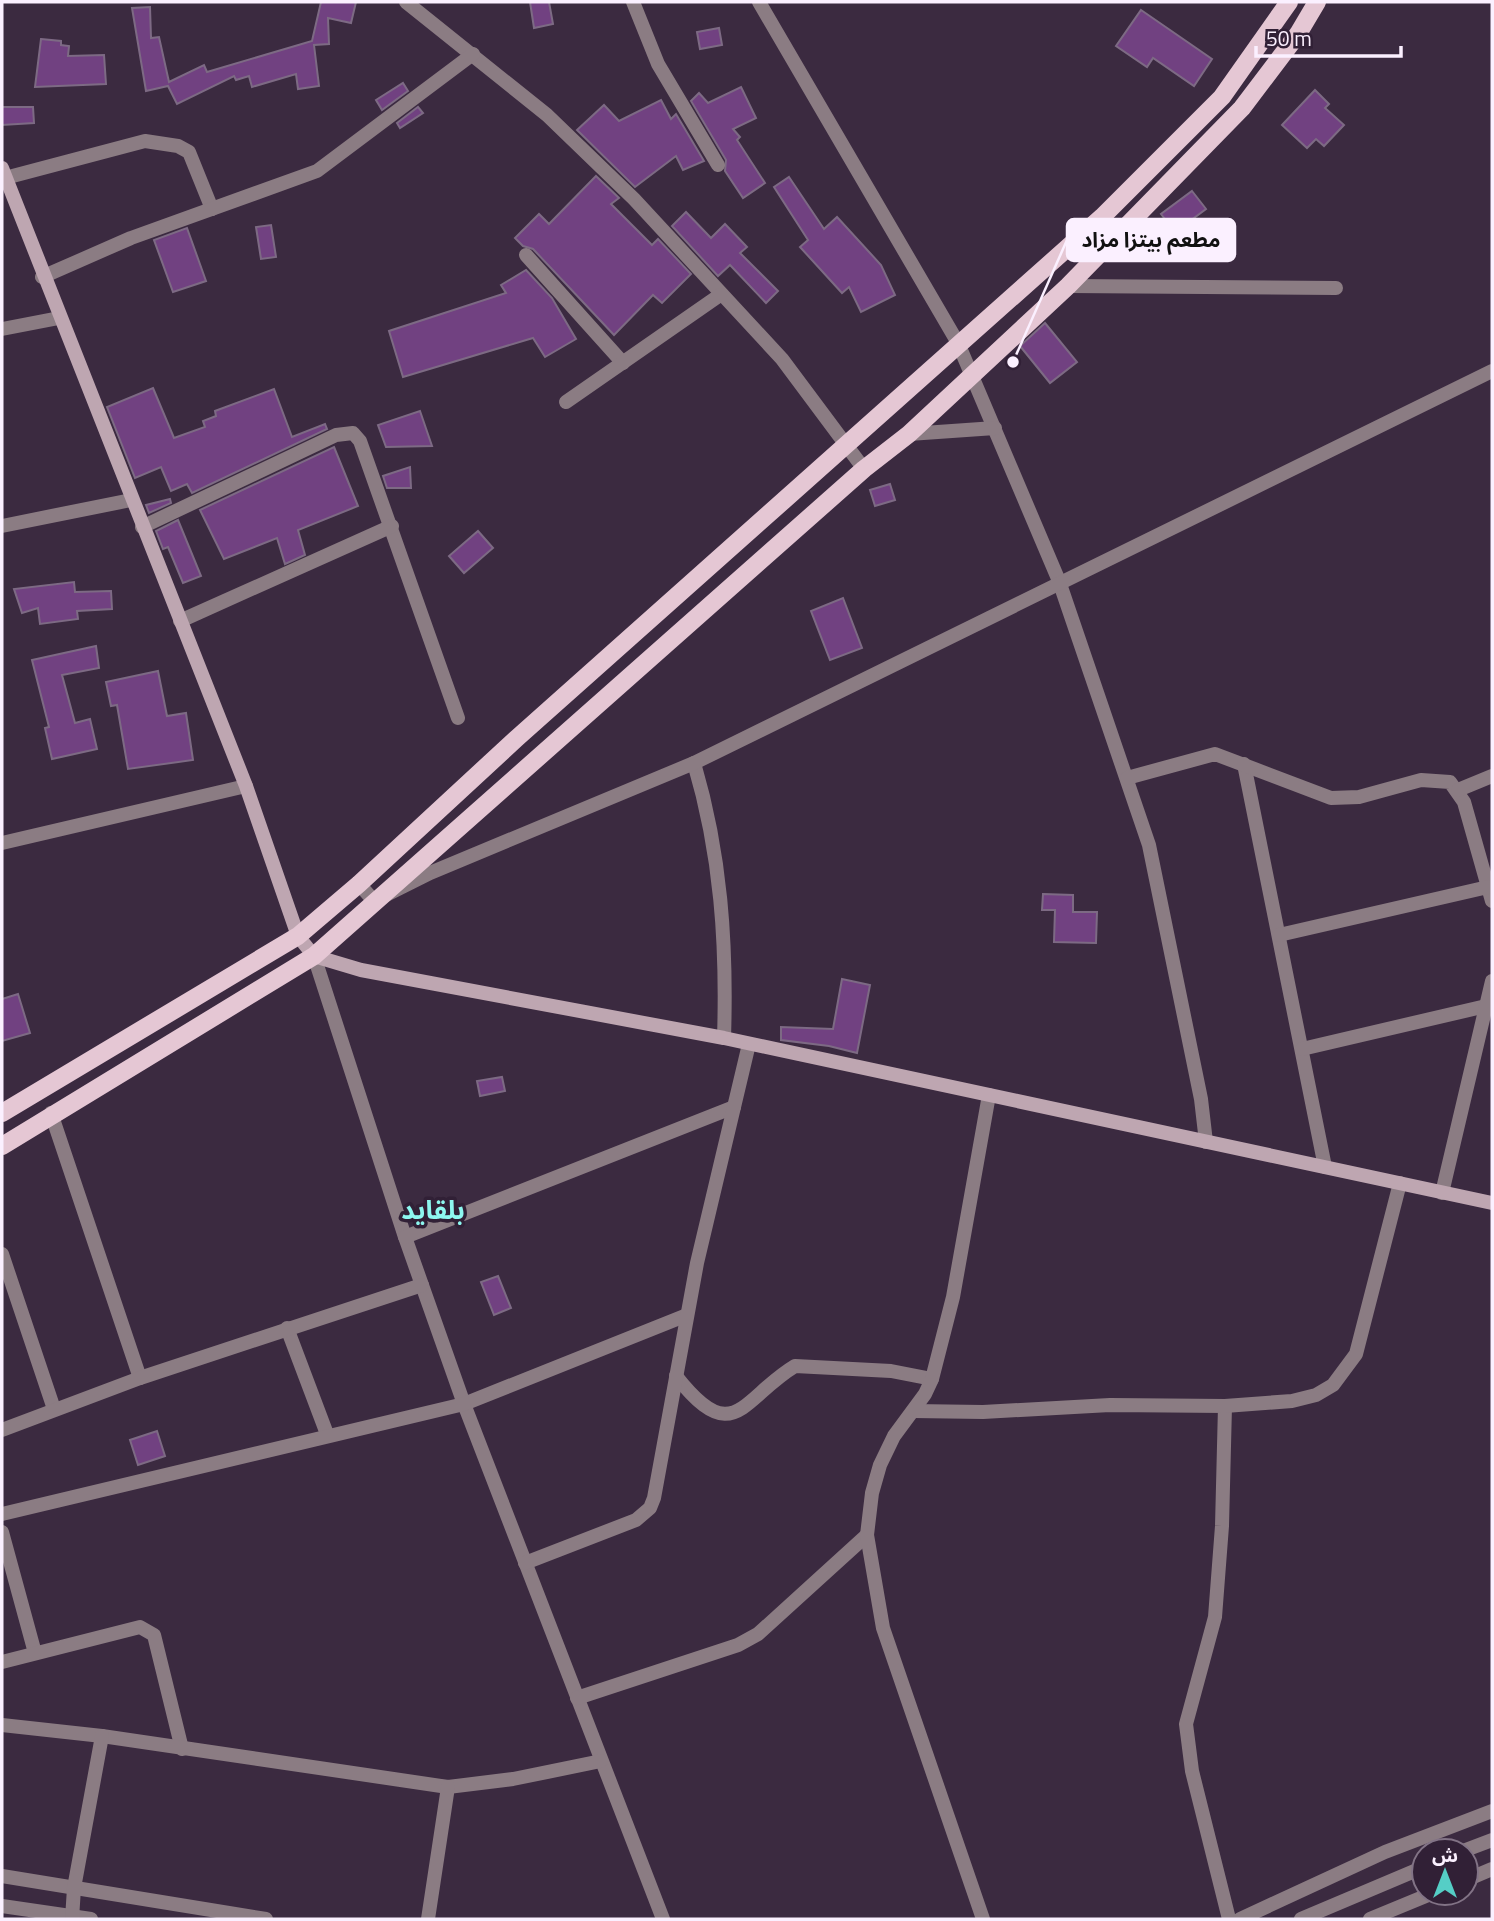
<svg xmlns="http://www.w3.org/2000/svg" width="1494" height="1921" viewBox="0 0 1494 1921" font-family="'Titillium Web','Noto Sans Arabic',sans-serif">
<rect width="100%" height="100%" fill="#3b2a40"/>
<!-- building -->
<g fill="#714181" stroke="#7d6a84" stroke-width="2">
<path d="M 321,2 L 356,2 L 351,23 L 328,18 L 329,44 L 314,45 L 319,86 L 298,89 L 296,74 L 252,87 L 249,76 L 236,80 L 234,76 L 177,104 L 168,86 L 146,91 L 132,8 L 150,7 L 151,38 L 159,37 L 169,82 L 204,65 L 207,72 L 312,41 Z"/>
<path d="M 530,2 L 549,2 L 553,24 L 534,28 Z"/>
<path d="M 1141,10 L 1212,59 L 1194,86 L 1153,58 L 1147,67 L 1116,46 Z"/>
<path d="M 719,28 L 722,45 L 700,49 L 697,32 Z"/>
<path d="M 41,39 L 61,41 L 61,45 L 69,46 L 68,56 L 104,55 L 106,84 L 35,87 Z"/>
<path d="M 403,83 L 408,91 L 382,110 L 376,100 Z"/>
<path d="M 741,87 L 756,118 L 733,129 L 740,137 L 737,140 L 765,183 L 743,198 L 725,171 L 726,160 L 691,101 L 699,93 L 708,103 Z"/>
<path d="M 1315,90 L 1329,104 L 1325,108 L 1344,125 L 1324,146 L 1316,139 L 1307,148 L 1282,125 Z"/>
<path d="M 661,100 L 671,119 L 676,114 L 704,161 L 683,170 L 676,156 L 635,187 L 577,130 L 604,105 L 619,121 Z"/>
<path d="M 2,107 L 33,107 L 34,123 L 2,125 Z"/>
<path d="M 418,107 L 423,113 L 400,128 L 397,123 Z"/>
<path d="M 596,176 L 619,198 L 611,204 L 652,245 L 658,239 L 691,274 L 662,303 L 653,295 L 614,335 L 533,249 L 523,246 L 515,238 L 539,214 L 549,224 Z"/>
<path d="M 789,177 L 824,229 L 837,217 L 881,265 L 895,295 L 861,312 L 849,287 L 842,293 L 800,247 L 808,240 L 774,187 Z"/>
<path d="M 1192,191 L 1206,209 L 1175,232 L 1161,214 Z"/>
<path d="M 686,212 L 711,238 L 725,224 L 747,247 L 740,253 L 778,291 L 766,303 L 730,265 L 718,276 L 672,226 Z"/>
<path d="M 271,225 L 276,257 L 261,259 L 256,227 Z"/>
<path d="M 187,228 L 206,281 L 173,292 L 154,240 Z"/>
<path d="M 526,270 L 552,298 L 576,339 L 545,357 L 533,338 L 403,377 L 389,331 L 506,293 L 501,285 Z"/>
<path d="M 1045,323 L 1077,362 L 1050,383 L 1020,346 Z"/>
<path d="M 153,388 L 174,438 L 205,427 L 203,421 L 216,416 L 215,411 L 274,389 L 292,437 L 325,424 L 327,429 L 192,493 L 187,484 L 171,491 L 161,467 L 135,478 L 107,407 Z"/>
<path d="M 420,411 L 432,446 L 386,447 L 378,425 Z"/>
<path d="M 334,447 L 358,506 L 298,530 L 305,555 L 285,564 L 277,538 L 224,559 L 200,510 Z"/>
<path d="M 410,467 L 411,488 L 387,488 L 383,476 Z"/>
<path d="M 890,484 L 895,500 L 875,506 L 870,490 Z"/>
<path d="M 170,499 L 171,503 L 149,513 L 146,505 Z"/>
<path d="M 178,520 L 201,576 L 183,583 L 168,547 L 163,549 L 156,531 Z"/>
<path d="M 478,531 L 493,548 L 464,573 L 449,556 Z"/>
<path d="M 74,582 L 75,592 L 111,591 L 112,609 L 77,611 L 78,619 L 40,624 L 38,608 L 22,613 L 14,589 Z"/>
<path d="M 843,598 L 862,648 L 830,660 L 811,611 Z"/>
<path d="M 96,646 L 99,668 L 62,675 L 75,723 L 90,719 L 97,749 L 52,759 L 45,728 L 49,727 L 32,660 Z"/>
<path d="M 158,671 L 167,716 L 186,713 L 193,760 L 128,769 L 117,705 L 111,706 L 106,682 Z"/>
<path d="M 1043,894 L 1073,895 L 1073,912 L 1097,912 L 1096,943 L 1054,942 L 1055,910 L 1042,910 Z"/>
<path d="M 842,979 L 870,985 L 857,1053 L 829,1046 L 781,1040 L 781,1027 L 833,1029 Z"/>
<path d="M 18,994 L 30,1033 L 2,1041 L 2,999 Z"/>
<path d="M 502,1077 L 505,1091 L 480,1096 L 477,1081 Z"/>
<path d="M 498,1276 L 511,1308 L 494,1315 L 481,1282 Z"/>
<path d="M 157,1431 L 165,1456 L 138,1465 L 130,1440 Z"/>
</g>
<g fill="none" stroke-linecap="round" stroke-linejoin="round">
<!-- street -->
<g stroke="#8b7c83" stroke-width="14">
<path d="M 406,2 L 547,115 L 634,199 L 782,359 L 864,469"/>
<path d="M 633,2 L 658,64 L 718,165"/>
<path d="M 759,2 L 958,343 L 1059,581 L 1149,845 L 1201,1099 L 1206,1142"/>
<path d="M 5,178 L 145,141 L 178,146 L 189,152 L 212,209"/>
<path d="M 526,255 L 623,363"/>
<path d="M 42,277 L 131,238 L 317,171 L 473,54"/>
<path d="M 1068,286 L 1336,288"/>
<path d="M 2,329 L 59,318"/>
<path d="M 566,402 L 720,295"/>
<path d="M 909,434 L 995,428"/>
<path d="M 2,526 L 131,500"/>
<path d="M 142,527 L 336,435 L 353,433 L 360,441 L 458,718"/>
<path d="M 180,621 L 392,526"/>
<path d="M 694,763 C 721,854 727,944 724,1038"/>
<path d="M 1244,764 L 1325,1167"/>
<path d="M 1127,778 L 1215,754 L 1331,798 L 1359,797 L 1421,780 L 1450,782 L 1464,802 L 1492,901"/>
<path d="M 1458,790 L 1492,776"/>
<path d="M 2,843 L 246,786"/>
<path d="M 359,884 L 374,901 L 430,873 L 694,763 L 1492,371"/>
<path d="M 1279,935 L 1488,887"/>
<path d="M 314,956 L 405,1237 L 464,1404 L 663,1919"/>
<path d="M 1302,1049 L 1486,1006"/>
<path d="M 51,1113 L 140,1378"/>
<path d="M 1442,1193 L 1492,981"/>
<path d="M 405,1237 L 734,1107"/>
<path d="M 2,1254 L 54,1409"/>
<path d="M 287,1328 L 327,1434"/>
<path d="M 676,1376 C 734,1450 742,1398 795,1366 L 891,1371 L 932,1379"/>
<path d="M 1225,1406 L 1222,1526 L 1215,1617 L 1186,1724 L 1192,1771 L 1229,1919"/>
<path d="M 913,1411 L 983,1412 L 1110,1405 L 1225,1406 L 1292,1401 L 1316,1395 L 1333,1385 L 1356,1354 L 1400,1183"/>
<path d="M 2,1430 L 140,1378 L 422,1285"/>
<path d="M 2,1514 L 464,1404 L 687,1315"/>
<path d="M 2,1532 L 35,1653"/>
<path d="M 525,1563 L 636,1520 L 650,1508 L 654,1498 L 697,1263 L 749,1044"/>
<path d="M 2,1662 L 140,1627 L 154,1635 L 182,1749"/>
<path d="M 577,1698 L 738,1645 L 758,1634 L 867,1535"/>
<path d="M 2,1725 L 102,1736 L 448,1787 L 513,1779 L 601,1761"/>
<path d="M 1463,1851 L 1492,1840"/>
<path d="M 2,1876 L 266,1919"/>
<path d="M 1466,1880 L 1492,1869"/>
<path d="M 2,1906 L 91,1919"/>
<path d="M 72,1919 L 74,1888 L 102,1736"/>
<path d="M 428,1919 L 448,1787"/>
<path d="M 983,1919 L 883,1628 L 867,1535 L 872,1493 L 880,1465 L 894,1436 L 925,1394 L 932,1379 L 953,1297 L 989,1095"/>
<path d="M 1240,1919 L 1385,1852 L 1492,1811"/>
<path d="M 1301,1919 L 1424,1867"/>
<path d="M 1370,1919 L 1433,1893"/>
</g>
<!-- secondary -->
<path stroke="#bea6b1" stroke-width="14" d="M 2,168 L 246,786 L 298,936 L 314,956 L 361,970 L 724,1038 L 1492,1203"/>
<!-- primary -->
<g stroke="#e5c7d4" stroke-width="18">
<path d="M 2,1113 L 298,936 L 359,884 L 517,738 L 1102,217 L 1222,97 L 1289,2"/>
<path d="M 2,1146 L 314,956 L 864,469 L 909,434 L 1068,286 L 1242,108 L 1298,34 L 1317,2"/>
</g>
</g>
<g text-anchor="middle" stroke-width="7" stroke-linejoin="round" paint-order="stroke">
<!-- district labels -->
<g font-size="26" font-weight="bold" fill="#8df8f0" stroke="#312036">
<text x="433" y="1219">بلقايد</text>
</g>
</g>
<!-- callouts -->
<path fill="none" stroke="#fbf0ff" stroke-width="2.5" d="M1013 362L1067 240"/>
<circle fill="#fbf0ff" stroke="#312036" stroke-width="2.5" cx="1013" cy="362" r="7"/>
<rect fill="#fbf0ff" stroke="#fbf0ff" stroke-width="2.5" x="1067" y="219" width="168" height="42" rx="7"/>
<g font-size="21" text-anchor="middle" font-weight="bold" fill="#111">
<text x="1151" y="247">مطعم بيتزا مزاد</text>
</g>
<!-- border -->
<rect width="1494" height="1921" fill="none" stroke="#fbf0ff" stroke-width="7"/>
<!-- north arrow -->
<g transform="translate(1445 1872)"><circle r="33" fill="#312036" stroke="#827386" stroke-width="2"/>
<path d="M0-5L12 26L0 18L-12 26Z" fill="#55cec6"/>
<text y="-10" font-size="19" font-weight="bold" text-anchor="middle" fill="#fbf0ff">ش</text>
</g>
<!-- scale -->
<path d="M1256 46v10h145v-10" fill="none" stroke="#fbf0ff" stroke-width="3.5"/>
<text x="1266" y="46" font-size="21" fill="#fbf0ff" stroke="#312036" stroke-width="5" paint-order="stroke">50 m</text>
</svg>
